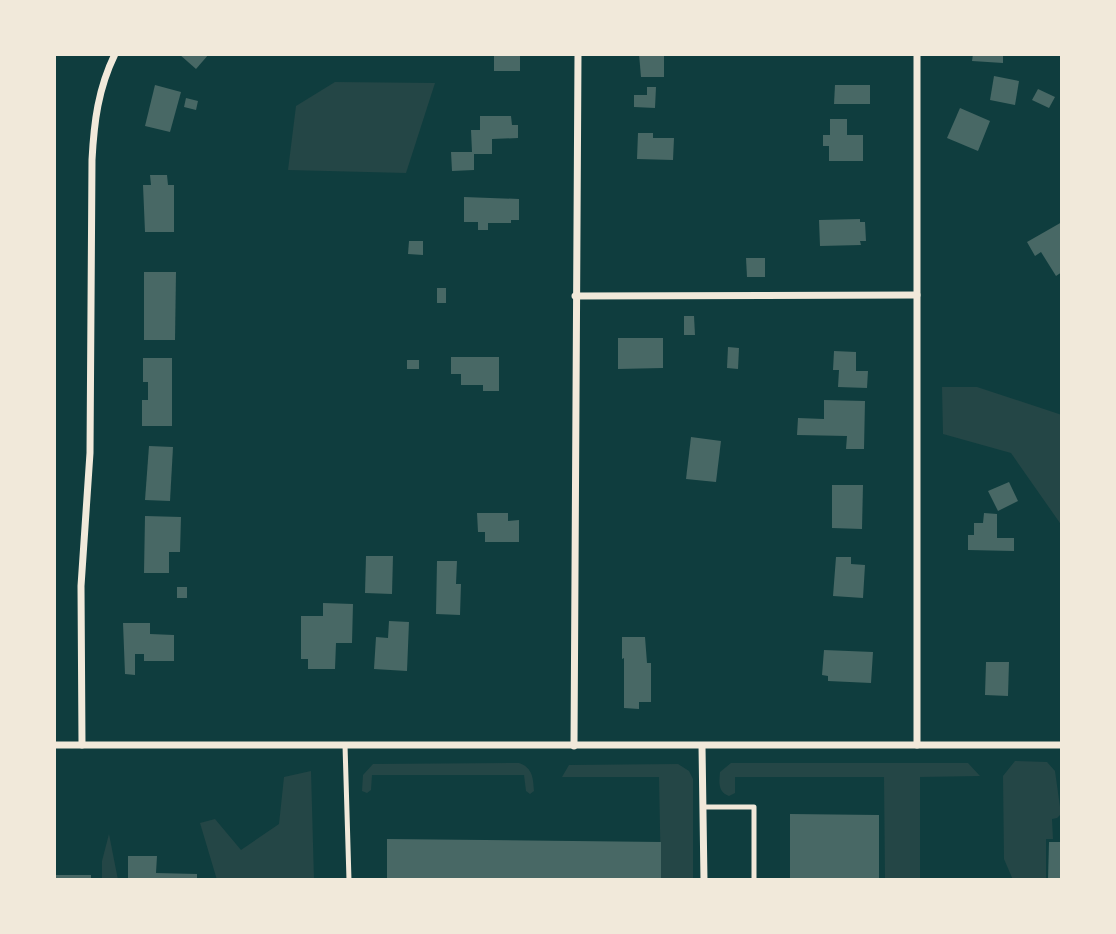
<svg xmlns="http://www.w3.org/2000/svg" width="1116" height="934" viewBox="0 0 1116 934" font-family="'Fira Sans Condensed',sans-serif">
<rect width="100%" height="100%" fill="#0f3d3e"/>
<!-- green -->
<g fill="#244646">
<path d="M 335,82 L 435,83 L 406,173 L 288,170 L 296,106 Z"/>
<path d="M 942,387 L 977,387 L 1062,415 L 1062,526 L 1011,453 L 943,434 Z"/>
<path d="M 1015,761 L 1047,762 L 1055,771 L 1061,814 L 1057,818 L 1052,819 L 1053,839 L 1046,839 L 1046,880 L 1013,880 L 1004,859 L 1003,776 Z"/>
<path d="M 519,763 C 533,768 533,778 534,791 L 530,794 L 526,791 L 524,775 L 372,775 L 371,790 L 367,793 L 362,791 L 363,775 L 373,764 Z"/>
<path d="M 731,763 L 968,763 L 980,776 L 920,777 L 920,880 L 885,880 L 884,777 L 735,777 L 735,793 L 729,796 C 718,792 719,783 720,772 Z"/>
<path d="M 678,764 L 689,771 L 693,779 L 693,880 L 661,880 L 659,777 L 562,777 L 569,765 Z"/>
<path d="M 311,771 L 314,880 L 217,880 L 200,823 L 215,819 L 241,850 L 279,824 L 284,777 Z"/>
<path d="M 109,834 L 118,880 L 102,880 L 102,861 Z"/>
</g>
<!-- building -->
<g fill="#486865">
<path d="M 179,54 L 209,54 L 196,69 Z"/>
<rect x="494" y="54" width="26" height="17"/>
<path d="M 639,54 L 664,54 L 664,77 L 641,77 Z"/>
<path d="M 973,54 L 1003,54 L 1003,63 L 972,61 Z"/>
<path d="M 994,76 L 1019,81 L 1015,105 L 990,100 Z"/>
<path d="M 155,85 L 181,92 L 170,132 L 145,126 Z"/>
<path d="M 835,85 L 870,85 L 870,104 L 834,104 Z"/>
<path d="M 647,87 L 656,87 L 655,108 L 634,107 L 634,95 L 647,95 Z"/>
<path d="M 1038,89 L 1055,97 L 1049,108 L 1032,100 Z"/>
<path d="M 186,98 L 198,101 L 196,110 L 184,107 Z"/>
<path d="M 960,108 L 990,121 L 978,151 L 947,138 Z"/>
<path d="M 480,116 L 511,116 L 512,125 L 518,125 L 518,138 L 492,139 L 492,154 L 474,154 L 474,170 L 452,171 L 451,152 L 472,152 L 471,130 L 480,130 Z"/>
<path d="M 830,119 L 847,119 L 847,135 L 863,135 L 863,161 L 829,161 L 829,146 L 823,146 L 823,135 L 830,135 Z"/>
<path d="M 638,133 L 653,133 L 653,138 L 674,138 L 673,160 L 637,159 Z"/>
<path d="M 150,175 L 167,175 L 168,185 L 174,185 L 174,232 L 145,232 L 143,185 L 151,185 Z"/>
<path d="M 464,197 L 519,199 L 519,220 L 511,220 L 511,223 L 488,223 L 488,230 L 478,230 L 478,222 L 464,222 Z"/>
<path d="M 860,219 L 860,222 L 865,222 L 866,241 L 860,241 L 861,245 L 820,246 L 819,220 Z"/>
<path d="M 1062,222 L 1062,272 L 1056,276 L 1041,252 L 1035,256 L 1027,242 Z"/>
<path d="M 409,241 L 423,241 L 423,255 L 408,254 Z"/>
<path d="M 746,258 L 765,258 L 765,277 L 747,277 Z"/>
<path d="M 144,272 L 176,272 L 175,340 L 144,340 Z"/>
<rect x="437" y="288" width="9" height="15"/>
<path d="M 684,316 L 694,316 L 695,335 L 684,335 Z"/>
<path d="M 618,338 L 663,338 L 663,368 L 618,369 Z"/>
<path d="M 728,347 L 739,348 L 738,369 L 727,368 Z"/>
<path d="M 834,351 L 856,352 L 856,371 L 868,371 L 867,388 L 838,387 L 839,370 L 833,370 Z"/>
<path d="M 451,357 L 499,357 L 499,391 L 483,391 L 483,385 L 461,385 L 461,374 L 451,374 Z"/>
<path d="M 143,358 L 172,358 L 172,426 L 142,426 L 142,400 L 148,400 L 148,382 L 143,382 Z"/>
<rect x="407" y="360" width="12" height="9"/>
<path d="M 824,400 L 865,401 L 864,449 L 846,449 L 847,436 L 797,435 L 798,418 L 824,419 Z"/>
<path d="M 691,437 L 721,441 L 716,482 L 686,479 Z"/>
<path d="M 149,446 L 173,447 L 170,501 L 145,500 Z"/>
<path d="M 1009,482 L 1018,501 L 998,511 L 988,491 Z"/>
<path d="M 832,485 L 863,485 L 862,529 L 832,528 Z"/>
<path d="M 477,513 L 508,513 L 508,521 L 519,520 L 519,542 L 485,542 L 485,532 L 478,532 Z"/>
<path d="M 984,513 L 997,514 L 997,538 L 1014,538 L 1014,551 L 968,550 L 968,535 L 974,535 L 974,523 L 983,523 Z"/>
<path d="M 145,516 L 181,517 L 180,552 L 169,552 L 169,573 L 144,573 Z"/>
<path d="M 366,556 L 393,556 L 392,594 L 365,593 Z"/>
<path d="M 836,557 L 851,557 L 851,564 L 865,565 L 863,598 L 833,596 Z"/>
<path d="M 437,561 L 457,561 L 456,584 L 461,584 L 460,615 L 436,614 Z"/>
<rect x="177" y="587" width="10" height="11"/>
<path d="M 323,603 L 353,604 L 352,643 L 336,643 L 335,669 L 308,669 L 308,659 L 301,659 L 301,616 L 323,616 Z"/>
<path d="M 389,621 L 409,622 L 407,671 L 374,669 L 376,637 L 388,638 Z"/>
<path d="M 123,623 L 150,623 L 150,634 L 174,635 L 174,661 L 144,661 L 144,654 L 135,654 L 135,675 L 125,674 Z"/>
<path d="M 622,637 L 645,637 L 647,663 L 651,663 L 651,702 L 639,702 L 639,709 L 624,708 L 624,658 L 622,659 Z"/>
<path d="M 824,650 L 873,652 L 871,683 L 828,681 L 828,676 L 822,675 Z"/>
<path d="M 986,662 L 1009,662 L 1008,696 L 985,695 Z"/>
<path d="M 790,814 L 879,815 L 879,880 L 790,880 Z"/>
<path d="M 387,839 L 661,842 L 661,880 L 387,880 Z"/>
<path d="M 1049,842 L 1062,842 L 1062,880 L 1048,880 Z"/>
<path d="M 128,856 L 157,856 L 156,873 L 197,874 L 197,880 L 128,880 Z"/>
<rect x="54" y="875" width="37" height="5"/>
</g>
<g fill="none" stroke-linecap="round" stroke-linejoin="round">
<!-- service -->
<g stroke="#f1e9da" stroke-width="5">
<path d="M 345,745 L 349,880"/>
<path d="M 703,807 L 754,807 L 754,880"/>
</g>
<!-- minor -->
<g stroke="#f1e9da" stroke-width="7">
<path d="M 917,54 L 917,745"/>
<path d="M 575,296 L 917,295"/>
<path d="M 54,745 L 1062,745"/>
<path d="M 82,745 L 81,586 L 90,453 L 92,160 C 94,122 98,89 115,54"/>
<path d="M 574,746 L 578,54"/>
<path d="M 702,746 L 704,880"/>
</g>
</g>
<!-- border -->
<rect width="1116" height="934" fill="none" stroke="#f1e9da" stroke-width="112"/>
</svg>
